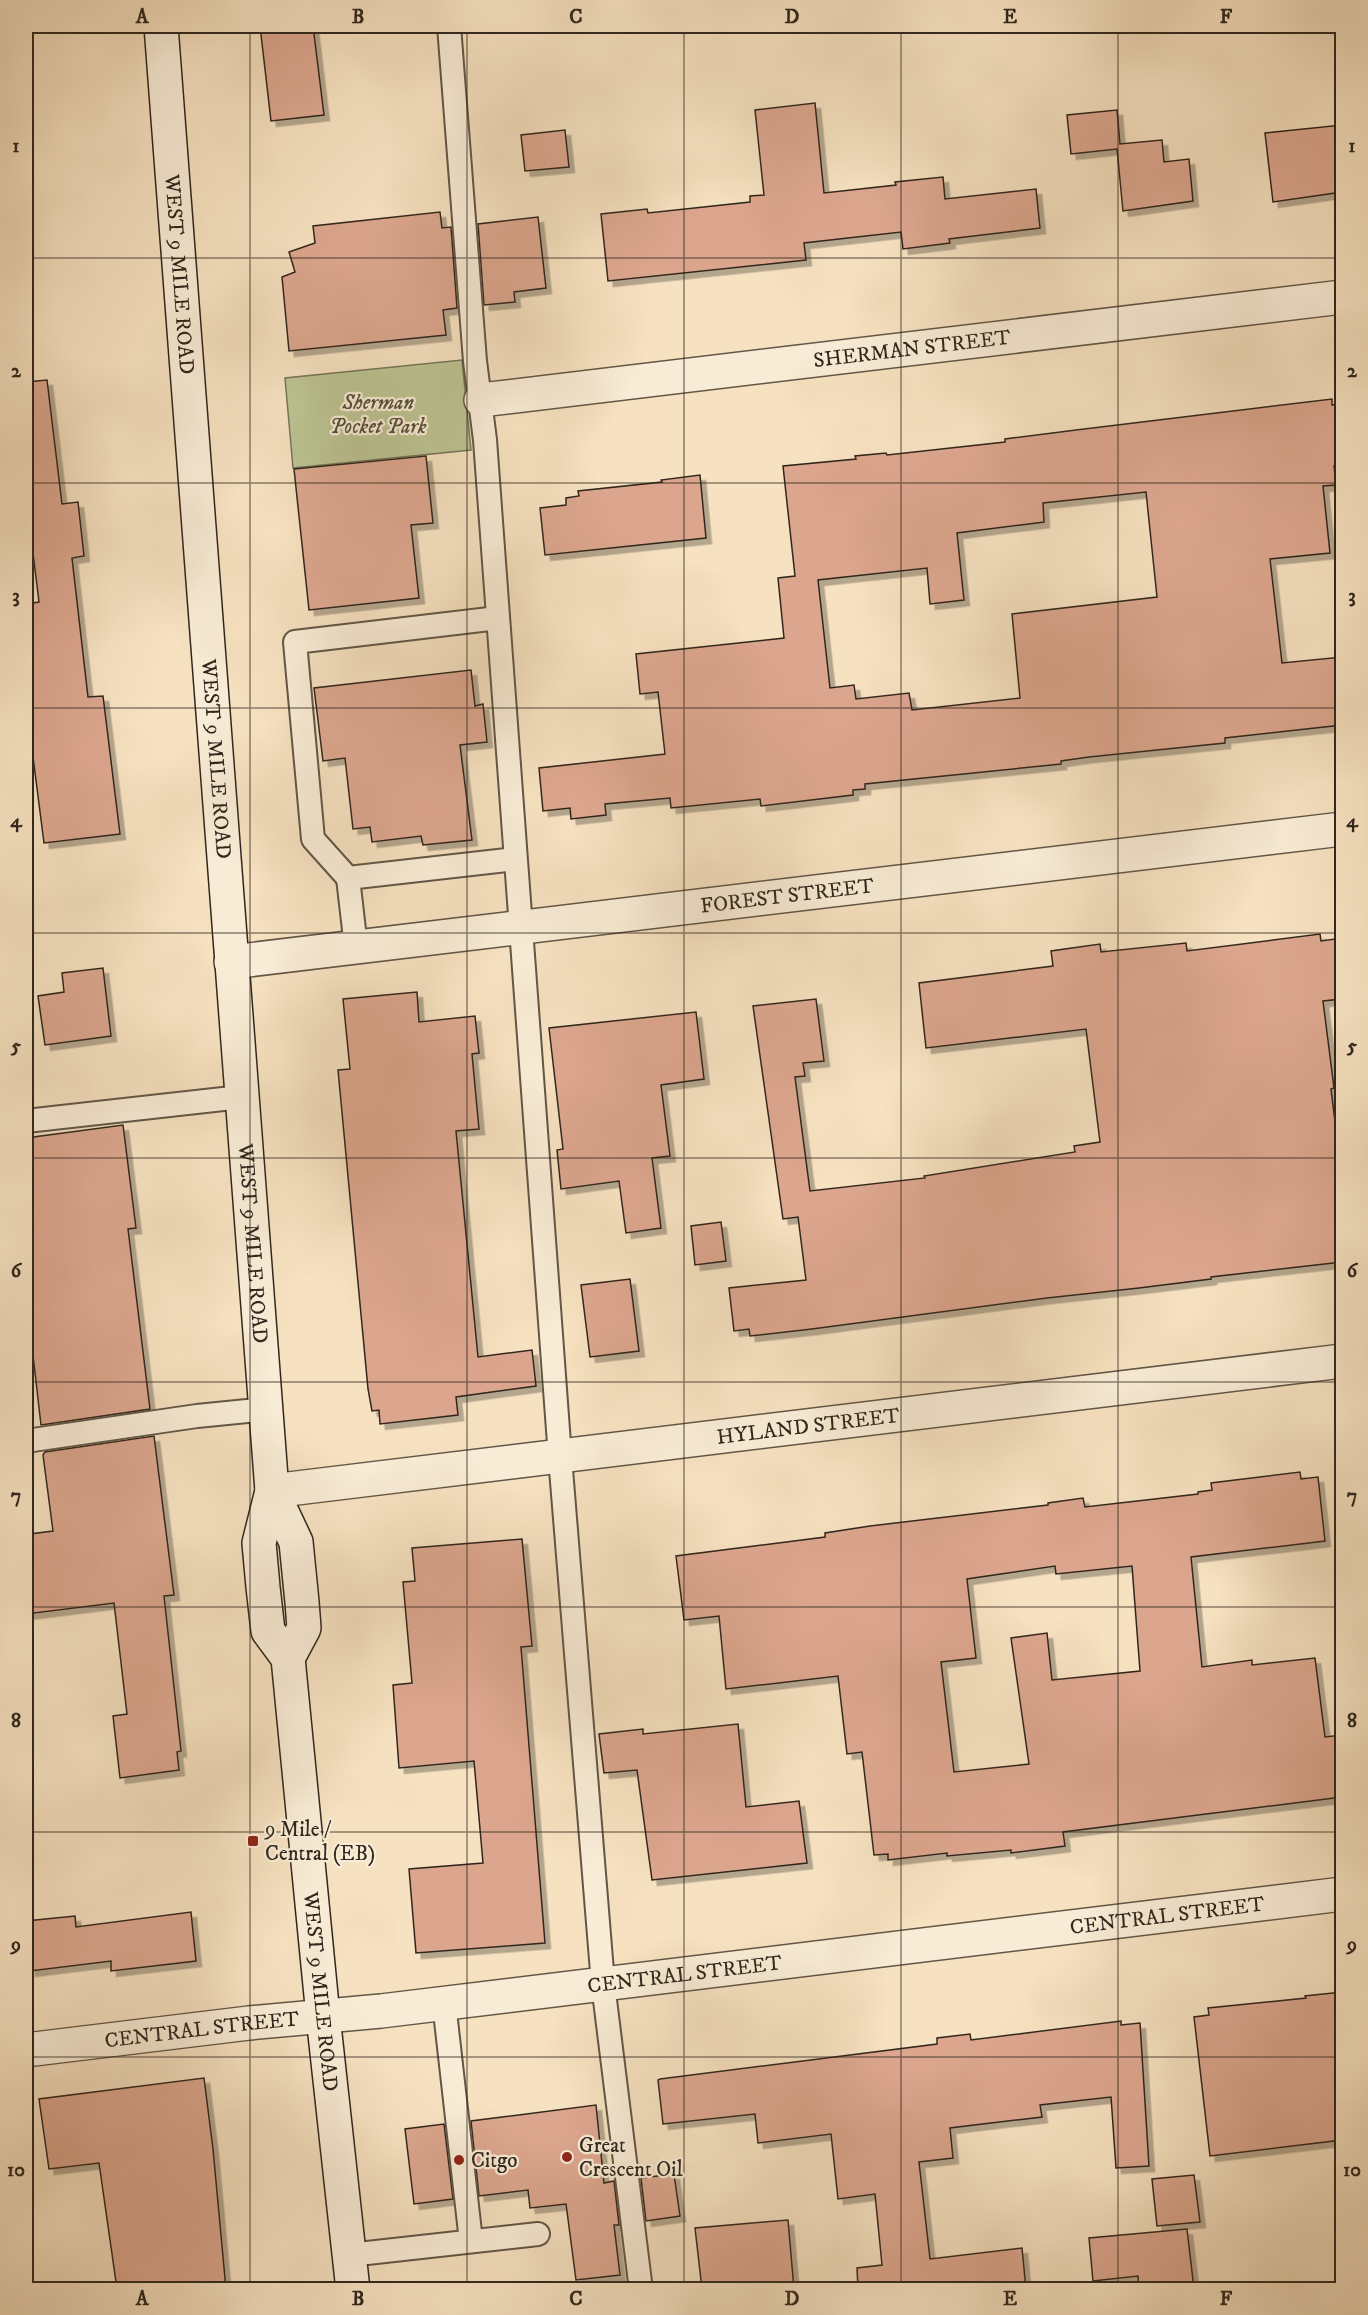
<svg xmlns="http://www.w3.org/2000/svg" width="1368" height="2315" viewBox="0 0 1368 2315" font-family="'IM FELL DW Pica',serif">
<defs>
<filter id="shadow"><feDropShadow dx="5.5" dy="5.5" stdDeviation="0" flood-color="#0004"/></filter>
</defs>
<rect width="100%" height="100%" fill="#f6e1c0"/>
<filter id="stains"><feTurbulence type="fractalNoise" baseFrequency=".00333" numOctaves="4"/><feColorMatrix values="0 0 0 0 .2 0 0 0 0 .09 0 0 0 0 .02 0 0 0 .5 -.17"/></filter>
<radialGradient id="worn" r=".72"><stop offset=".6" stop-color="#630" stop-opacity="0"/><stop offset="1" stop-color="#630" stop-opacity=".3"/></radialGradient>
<!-- green -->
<path fill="#bcc392" stroke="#767558" stroke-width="1.5" d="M 462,360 L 471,450 L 293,468 L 285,378 Z"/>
<!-- building -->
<g fill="#dca68e" stroke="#30271d" stroke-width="1.5" fill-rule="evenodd" filter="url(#shadow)">
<path d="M 260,26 L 313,26 L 324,115 L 271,121 Z"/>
<path d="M 815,103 L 824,193 L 896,185 L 895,182 L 943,177 L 945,199 L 1036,189 L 1040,228 L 949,239 L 950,243 L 903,249 L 901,232 L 804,243 L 806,260 L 608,281 L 601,214 L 647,209 L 648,213 L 750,202 L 750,196 L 764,195 L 755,110 Z"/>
<path d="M 1117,110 L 1120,144 L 1162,140 L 1164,162 L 1189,159 L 1193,201 L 1123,211 L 1117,149 L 1071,154 L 1067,115 Z"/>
<path d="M 1342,125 L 1342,192 L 1273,202 L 1265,133 Z"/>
<path d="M 565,130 L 569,167 L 525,171 L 521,135 Z"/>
<path d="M 440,212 L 442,228 L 451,227 L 457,308 L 443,310 L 446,335 L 289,351 L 282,277 L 295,272 L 289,252 L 315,243 L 313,226 Z"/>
<path d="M 538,217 L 546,288 L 514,292 L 515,302 L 484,305 L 478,224 Z"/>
<path d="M 47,380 L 62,504 L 78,502 L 84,556 L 72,558 L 88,697 L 103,696 L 120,834 L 44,843 L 33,757 L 26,758 L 26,604 L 39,602 L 26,496 L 26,382 Z"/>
<path d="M 1332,399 L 1332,405 L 1342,403 L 1342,465 L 1334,466 L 1336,485 L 1323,486 L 1330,553 L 1270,559 L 1282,663 L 1342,657 L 1342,725 L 1225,738 L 1225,743 L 1089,757 L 1061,761 L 1061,764 L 865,784 L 865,789 L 853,790 L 853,795 L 761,806 L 760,799 L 671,808 L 670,798 L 605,804 L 606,815 L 571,819 L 570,808 L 543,811 L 539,768 L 665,754 L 658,692 L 640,694 L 636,654 L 784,638 L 778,578 L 795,576 L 783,466 L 856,459 L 855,456 L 886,453 L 887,455 L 1005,442 L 1005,439 L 1076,430 ZM 1146,492 L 1157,597 L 1012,614 L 1020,698 L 912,710 L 909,693 L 856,699 L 854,685 L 830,688 L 818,580 L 927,568 L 930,604 L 964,600 L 957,533 L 1044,522 L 1043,503 Z"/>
<path d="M 426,456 L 433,523 L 411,525 L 419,598 L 309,610 L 294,469 Z"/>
<path d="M 700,475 L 706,538 L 545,555 L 540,508 L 566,505 L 566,498 L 579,496 L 578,491 L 662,482 L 661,480 Z"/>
<path d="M 471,670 L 475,706 L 483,704 L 487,742 L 460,745 L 472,840 L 423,845 L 421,836 L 372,842 L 370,827 L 353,829 L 345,758 L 323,761 L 314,688 Z"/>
<path d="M 1320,934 L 1321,941 L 1335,939 L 1342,999 L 1323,1001 L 1334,1088 L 1331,1089 L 1342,1179 L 1342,1262 L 1211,1277 L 1211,1279 L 1139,1288 L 1047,1298 L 812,1329 L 750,1336 L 749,1329 L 734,1331 L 729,1288 L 806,1280 L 798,1217 L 783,1219 L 753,1006 L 816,999 L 824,1061 L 803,1063 L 805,1076 L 795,1077 L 810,1191 L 925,1178 L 924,1176 L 1075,1152 L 1074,1146 L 1100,1142 L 1086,1029 L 926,1048 L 919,983 L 1053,966 L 1051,951 L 1100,944 L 1101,952 L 1186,943 L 1187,951 Z"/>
<path d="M 103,968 L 111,1036 L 45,1045 L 38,996 L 64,992 L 62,973 Z"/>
<path d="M 417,992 L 419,1022 L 475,1016 L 479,1053 L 472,1054 L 479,1129 L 456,1131 L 478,1357 L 532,1350 L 536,1386 L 456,1397 L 458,1415 L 380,1424 L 379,1410 L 372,1411 L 368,1389 L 338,1070 L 350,1069 L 343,999 Z"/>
<path d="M 696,1012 L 704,1079 L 661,1085 L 670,1156 L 652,1158 L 661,1228 L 626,1233 L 619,1181 L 561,1189 L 557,1150 L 563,1149 L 549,1028 Z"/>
<path d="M 123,1125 L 136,1228 L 128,1229 L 150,1409 L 41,1425 L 31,1338 L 26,1338 L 26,1138 Z"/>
<path d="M 721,1222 L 726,1261 L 695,1265 L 691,1226 Z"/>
<path d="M 630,1279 L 639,1351 L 590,1357 L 581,1285 Z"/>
<path d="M 154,1436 L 174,1595 L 164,1596 L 181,1751 L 177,1752 L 179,1770 L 120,1778 L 113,1716 L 127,1714 L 114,1603 L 26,1614 L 26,1555 L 33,1555 L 30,1534 L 53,1531 L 43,1455 L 45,1452 Z"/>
<path d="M 1300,1472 L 1301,1479 L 1318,1477 L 1325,1541 L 1191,1557 L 1202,1667 L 1252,1660 L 1252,1665 L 1315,1658 L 1325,1737 L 1342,1735 L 1342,1797 L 1063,1832 L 1065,1846 L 1011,1853 L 1011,1850 L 947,1856 L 947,1853 L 888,1860 L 888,1854 L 874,1855 L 862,1752 L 847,1754 L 838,1676 L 726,1689 L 719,1616 L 684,1620 L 676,1556 L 825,1537 L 825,1533 L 870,1526 L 1048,1505 L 1048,1503 L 1083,1498 L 1085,1507 L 1198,1494 L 1198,1492 L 1212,1490 L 1211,1483 ZM 1055,1566 L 1056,1574 L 1132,1566 L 1140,1671 L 1052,1680 L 1047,1633 L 1011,1638 L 1029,1764 L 954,1772 L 941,1662 L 976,1658 L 967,1579 Z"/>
<path d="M 522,1539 L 532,1646 L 521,1647 L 545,1943 L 416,1953 L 409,1869 L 483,1863 L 474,1761 L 399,1768 L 393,1685 L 412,1683 L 403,1582 L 415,1581 L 412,1548 Z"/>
<path d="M 738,1724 L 746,1807 L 799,1801 L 807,1863 L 652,1880 L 637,1770 L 604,1773 L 599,1734 L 643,1729 L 643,1734 Z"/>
<path d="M 191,1912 L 196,1961 L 111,1971 L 111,1961 L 30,1971 L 26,1921 L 75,1916 L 76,1927 Z"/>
<path d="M 1342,1992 L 1342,2060 L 1335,2061 L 1342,2140 L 1210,2156 L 1194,2017 L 1209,2015 L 1208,2008 L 1306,1998 L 1305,1996 Z"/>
<path d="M 1121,2021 L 1121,2025 L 1140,2023 L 1149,2166 L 1116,2168 L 1111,2097 L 1040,2105 L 1042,2117 L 950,2128 L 953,2158 L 919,2162 L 930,2259 L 1022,2248 L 1026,2289 L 858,2289 L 857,2268 L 882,2265 L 875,2194 L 838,2199 L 831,2134 L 758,2143 L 755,2114 L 663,2124 L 658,2080 L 660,2079 L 937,2044 L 937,2038 L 970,2034 L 971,2040 Z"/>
<path d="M 204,2078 L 213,2149 L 226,2289 L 117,2289 L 99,2163 L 49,2169 L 39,2099 Z"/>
<path d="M 596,2105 L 604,2183 L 614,2181 L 619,2225 L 614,2225 L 620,2275 L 576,2280 L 566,2204 L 530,2208 L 528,2190 L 479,2196 L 471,2121 Z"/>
<path d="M 444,2124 L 453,2199 L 414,2204 L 405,2129 Z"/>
<path d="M 674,2174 L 680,2216 L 646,2221 L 641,2178 Z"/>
<path d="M 1194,2175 L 1200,2222 L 1157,2226 L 1152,2179 Z"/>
<path d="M 788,2220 L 794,2289 L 702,2289 L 695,2228 Z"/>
<path d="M 1187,2229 L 1194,2289 L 1139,2289 L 1138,2276 L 1093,2281 L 1089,2238 Z"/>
</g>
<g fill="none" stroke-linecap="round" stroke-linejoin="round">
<defs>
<g id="service">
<path d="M 449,26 L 475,361 L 485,440 L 560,1457 L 603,1984 L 641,2290"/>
<path d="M 498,618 L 295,642 L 313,839 L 348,878 L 515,859"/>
<path d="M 348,878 L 356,947"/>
<path d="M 26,1121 L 241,1097"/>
<path d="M 26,1441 L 197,1416 L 267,1409"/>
<path d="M 444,2003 L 471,2241"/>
<path d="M 349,2255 L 538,2234"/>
</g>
<g id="minor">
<path id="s1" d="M 481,400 L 1342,297"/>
<path id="s2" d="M 231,962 L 1342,829"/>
<path id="s3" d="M 272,1491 L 1342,1361"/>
<path id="s4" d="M 26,2050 L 249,2023 L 381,2011 L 1342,1894"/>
</g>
<g id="secondary">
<path id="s5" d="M 161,26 L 272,1491 L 259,1543 L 263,1587 L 268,1631 L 288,1658 L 323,2016 L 353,2290"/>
<path d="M 272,1491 L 296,1542 L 302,1602 L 304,1628 L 288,1658"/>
</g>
</defs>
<!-- service casing -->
<use href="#service" stroke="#625646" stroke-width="26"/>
<!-- minor casing -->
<use href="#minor" stroke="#625646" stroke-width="36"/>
<!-- secondary casing -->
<use href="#secondary" stroke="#30271d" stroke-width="36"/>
<!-- service -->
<use href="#service" stroke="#f9ecd6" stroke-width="22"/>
<!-- minor -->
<use href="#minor" stroke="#f9ecd6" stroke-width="33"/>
<!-- secondary -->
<use href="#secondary" stroke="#f9ecd6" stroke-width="33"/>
</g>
<!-- grid -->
<path fill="none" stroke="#30271d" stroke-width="1.5" stroke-opacity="0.55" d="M 250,26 L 250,2290M 467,26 L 467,2290M 684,26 L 684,2290M 901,26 L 901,2290M 1118,26 L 1118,2290M 26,258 L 1342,258M 26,483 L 1342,483M 26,708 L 1342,708M 26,933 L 1342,933M 26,1158 L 1342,1158M 26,1382 L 1342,1382M 26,1607 L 1342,1607M 26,1832 L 1342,1832M 26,2057 L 1342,2057"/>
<!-- markers -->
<g fill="#8f2418" stroke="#f9ecd6" stroke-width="2">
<rect x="247" y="1835" width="12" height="12" rx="3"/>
<circle cx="567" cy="2157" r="6"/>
<circle cx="459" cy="2160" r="6"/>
</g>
<g text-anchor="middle" stroke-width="4.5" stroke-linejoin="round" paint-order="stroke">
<!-- street labels -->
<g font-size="21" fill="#30271d" stroke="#f9ecd6">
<text dy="7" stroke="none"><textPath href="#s5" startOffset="249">WEST 9 MILE ROAD</textPath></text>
<text dy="7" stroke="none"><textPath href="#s1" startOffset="434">SHERMAN STREET</textPath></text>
<text dy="7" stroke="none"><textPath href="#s5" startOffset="735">WEST 9 MILE ROAD</textPath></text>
<text dy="7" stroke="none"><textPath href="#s2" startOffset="560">FOREST STREET</textPath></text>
<text dy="7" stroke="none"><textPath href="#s5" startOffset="1221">WEST 9 MILE ROAD</textPath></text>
<text dy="7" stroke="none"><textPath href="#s3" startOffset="540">HYLAND STREET</textPath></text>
<text dy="7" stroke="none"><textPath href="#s4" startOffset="1149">CENTRAL STREET</textPath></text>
<text dy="7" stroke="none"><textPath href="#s4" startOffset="663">CENTRAL STREET</textPath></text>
<text dy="7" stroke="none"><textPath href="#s5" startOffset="1980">WEST 9 MILE ROAD</textPath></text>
<text dy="7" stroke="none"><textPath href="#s4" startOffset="177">CENTRAL STREET</textPath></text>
</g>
<!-- park labels -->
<g font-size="21" font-style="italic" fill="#534e3a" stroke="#f9ecd6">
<text x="378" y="409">Sherman<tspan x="378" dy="24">Pocket Park</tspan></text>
</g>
<!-- poi labels -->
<g font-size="21" fill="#30271d" stroke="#f9ecd6" text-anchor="start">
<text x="265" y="1836">9 Mile /<tspan x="265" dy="24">Central (EB)</tspan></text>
<text x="579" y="2152">Great<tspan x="579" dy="24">Crescent Oil</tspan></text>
<text x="471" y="2167">Citgo</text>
</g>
</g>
<!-- margin -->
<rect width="1368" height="2315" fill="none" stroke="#f6e1c0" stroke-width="66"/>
<rect x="33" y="33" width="1302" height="2249" fill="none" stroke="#30271d" stroke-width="2"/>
<g font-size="20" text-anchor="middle" font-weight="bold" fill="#30271d">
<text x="142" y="23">A</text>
<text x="358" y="23">B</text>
<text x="576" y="23">C</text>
<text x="792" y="23">D</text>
<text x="1010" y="23">E</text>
<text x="1226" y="23">F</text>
<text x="16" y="152">1</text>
<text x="1352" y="152">1</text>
<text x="16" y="377">2</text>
<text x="1352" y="377">2</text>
<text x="16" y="602">3</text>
<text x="1352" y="602">3</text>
<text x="16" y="827">4</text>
<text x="1352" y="827">4</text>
<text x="16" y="1052">5</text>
<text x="1352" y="1052">5</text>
<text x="16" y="1277">6</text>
<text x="1352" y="1277">6</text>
<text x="16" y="1502">7</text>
<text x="1352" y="1502">7</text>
<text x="16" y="1727">8</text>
<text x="1352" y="1727">8</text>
<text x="16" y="1951">9</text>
<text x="1352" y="1951">9</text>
<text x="16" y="2176">10</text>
<text x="1352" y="2176">10</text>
<text x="142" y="2305">A</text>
<text x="358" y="2305">B</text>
<text x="576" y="2305">C</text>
<text x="792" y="2305">D</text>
<text x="1010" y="2305">E</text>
<text x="1226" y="2305">F</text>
</g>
<rect width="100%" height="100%" filter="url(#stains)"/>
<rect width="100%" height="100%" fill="url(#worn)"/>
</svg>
